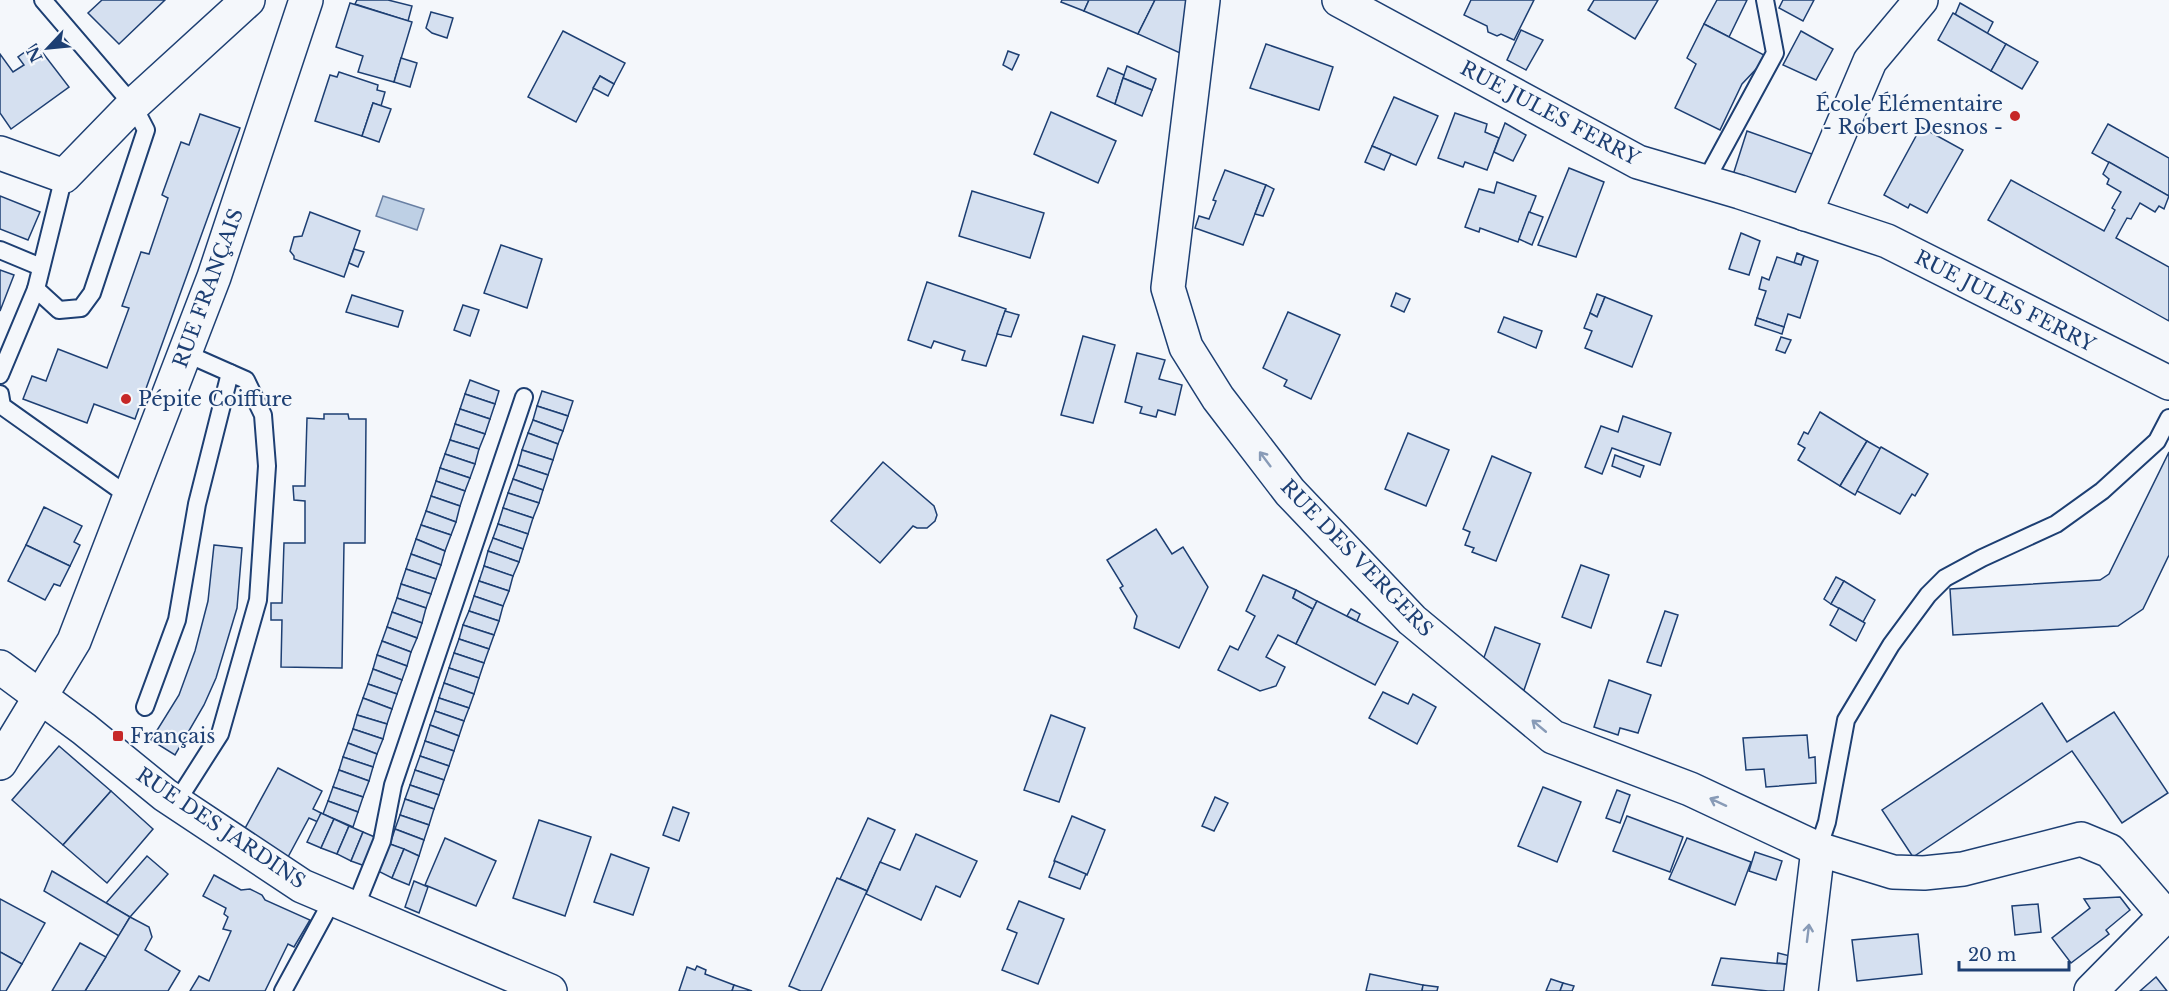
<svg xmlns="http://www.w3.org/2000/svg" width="2169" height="991" viewBox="0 0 2169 991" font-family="'Libre Baskerville',serif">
<rect width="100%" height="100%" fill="#f4f7fb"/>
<!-- water -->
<path fill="#bed0e5" stroke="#687fa3" stroke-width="1.5" d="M 383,196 L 424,209 L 417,230 L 376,216 Z"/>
<!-- building -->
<g fill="#d5e0f0" stroke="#1d3f73" stroke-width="1.5">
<path d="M 102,0 L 165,0 L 119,44 L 88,13 Z"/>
<path d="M 357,0 L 388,0 L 412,6 L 408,21 L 355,4 Z"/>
<path d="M 1062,0 L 1089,0 L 1084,11 L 1061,2 Z"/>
<path d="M 1089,0 L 1155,0 L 1138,34 L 1084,11 Z"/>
<path d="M 1155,0 L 1192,0 L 1180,53 L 1138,34 Z"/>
<path d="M 1471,0 L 1534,0 L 1514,40 L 1501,34 L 1497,36 L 1488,32 L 1487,26 L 1464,15 Z"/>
<path d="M 1594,0 L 1658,0 L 1635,39 L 1588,10 Z"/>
<path d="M 1717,0 L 1747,0 L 1729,37 L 1704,24 Z"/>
<path d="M 1783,0 L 1814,0 L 1803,21 L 1779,8 Z"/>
<path d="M 350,3 L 412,22 L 394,82 L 358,72 L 363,56 L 336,47 Z"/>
<path d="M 1960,3 L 1993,22 L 1987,34 L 1955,15 Z"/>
<path d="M 431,12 L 453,18 L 447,38 L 432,33 L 426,28 Z"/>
<path d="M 1953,13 L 2006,44 L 1991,71 L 1938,40 Z"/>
<path d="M 1704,24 L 1764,55 L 1758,67 L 1742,84 L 1720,130 L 1675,108 L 1696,64 L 1687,58 Z"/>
<path d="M 1521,30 L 1543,40 L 1526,70 L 1507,60 Z"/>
<path d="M 563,31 L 625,63 L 614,84 L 600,76 L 576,122 L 528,97 Z"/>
<path d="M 1801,31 L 1833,49 L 1816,80 L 1783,65 Z"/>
<path d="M 36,44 L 69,87 L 11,129 L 0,113 L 0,54 L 13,72 L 24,65 L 18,57 Z"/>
<path d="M 1266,44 L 1333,67 L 1319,110 L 1250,88 Z"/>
<path d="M 2006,44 L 2038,62 L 2022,89 L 1991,71 Z"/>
<path d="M 1008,51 L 1019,55 L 1012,70 L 1003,65 Z"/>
<path d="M 401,58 L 417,63 L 410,87 L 394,82 Z"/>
<path d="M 1127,66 L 1156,79 L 1152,90 L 1123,78 Z"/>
<path d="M 1108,68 L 1124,75 L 1115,104 L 1097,96 Z"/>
<path d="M 339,72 L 378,85 L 377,90 L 385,92 L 381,106 L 373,103 L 362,136 L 315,121 L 330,75 L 337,77 Z"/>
<path d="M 600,76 L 614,84 L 608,96 L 593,88 Z"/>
<path d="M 1123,78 L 1152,90 L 1142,116 L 1115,104 Z"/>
<path d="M 1394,97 L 1438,116 L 1416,165 L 1372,146 Z"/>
<path d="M 373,103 L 391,109 L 379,142 L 362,136 Z"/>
<path d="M 1051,112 L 1116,141 L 1098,183 L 1034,154 Z"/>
<path d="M 1455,113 L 1487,124 L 1485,132 L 1499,138 L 1487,170 L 1465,162 L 1463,167 L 1438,158 Z"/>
<path d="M 200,114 L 240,128 L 135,419 L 94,404 L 87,423 L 23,399 L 32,376 L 46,381 L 58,349 L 107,368 L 129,308 L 122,306 L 141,252 L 149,254 L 168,198 L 162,195 L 181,142 L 189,145 Z"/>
<path d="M 1505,123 L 1526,135 L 1513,161 L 1494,152 Z"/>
<path d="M 2108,124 L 2169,158 L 2169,196 L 2092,153 Z"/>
<path d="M 1921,127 L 1963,150 L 1927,213 L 1910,204 L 1908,208 L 1884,195 Z"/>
<path d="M 1747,131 L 1823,158 L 1802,199 L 1733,175 Z"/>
<path d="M 1372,146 L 1391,154 L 1384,170 L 1365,162 Z"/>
<path d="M 2109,162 L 2169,196 L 2164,209 L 2159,206 L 2155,212 L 2140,203 L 2131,219 L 2127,218 L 2116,238 L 2169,267 L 2169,321 L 1988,220 L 2011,180 L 2104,231 L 2115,210 L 2112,208 L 2121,192 L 2107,184 L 2109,179 L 2103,174 Z"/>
<path d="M 1569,168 L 1604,182 L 1576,257 L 1538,245 Z"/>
<path d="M 1225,170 L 1266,185 L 1243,245 L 1195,228 L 1199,216 L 1209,219 L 1216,201 L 1213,200 Z"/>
<path d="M 1497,182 L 1536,196 L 1518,242 L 1480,228 L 1479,232 L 1465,227 L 1479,189 L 1494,193 Z"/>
<path d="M 1266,185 L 1274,189 L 1263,216 L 1255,214 Z"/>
<path d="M 972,191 L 1044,213 L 1030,258 L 959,236 Z"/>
<path d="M 0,196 L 40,212 L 28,240 L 0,229 Z"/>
<path d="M 310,212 L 360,231 L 344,277 L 294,259 L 294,256 L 290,251 L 294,237 L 302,236 Z"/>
<path d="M 1529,212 L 1543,217 L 1532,245 L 1519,239 Z"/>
<path d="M 1741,233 L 1760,241 L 1749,275 L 1729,269 Z"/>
<path d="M 501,245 L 542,259 L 527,308 L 484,293 Z"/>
<path d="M 354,249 L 364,252 L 358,267 L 349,263 Z"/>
<path d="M 1797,253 L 1804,256 L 1801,265 L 1794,263 Z"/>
<path d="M 1804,256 L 1818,261 L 1800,318 L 1788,314 L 1784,327 L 1757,318 L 1766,291 L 1759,289 L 1762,277 L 1769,280 L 1777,257 L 1801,265 Z"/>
<path d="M 0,270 L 14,275 L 0,311 Z"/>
<path d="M 927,282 L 1006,309 L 986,366 L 962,360 L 965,351 L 934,341 L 931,348 L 908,340 Z"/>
<path d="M 1396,293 L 1410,299 L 1404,312 L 1391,306 Z"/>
<path d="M 1597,294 L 1605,297 L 1597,317 L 1590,313 Z"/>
<path d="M 352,295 L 403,311 L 398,327 L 346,312 Z"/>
<path d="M 1605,297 L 1652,316 L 1632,367 L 1585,348 L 1592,331 L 1584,328 L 1590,313 L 1597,317 Z"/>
<path d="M 463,305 L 479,310 L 470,336 L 454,330 Z"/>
<path d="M 1005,311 L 1019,315 L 1011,337 L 997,334 Z"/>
<path d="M 1288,312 L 1340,335 L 1311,399 L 1284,386 L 1287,380 L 1263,368 Z"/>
<path d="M 1504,317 L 1542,331 L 1536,348 L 1498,332 Z"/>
<path d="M 1757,318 L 1784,327 L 1782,334 L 1755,325 Z"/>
<path d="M 1083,336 L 1115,345 L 1093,423 L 1061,415 Z"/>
<path d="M 1781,337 L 1791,340 L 1785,353 L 1776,350 Z"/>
<path d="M 1137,353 L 1165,360 L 1159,379 L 1182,385 L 1175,415 L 1158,410 L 1156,417 L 1140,413 L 1142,407 L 1125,402 Z"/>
<path d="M 470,380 L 499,391 L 495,404 L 465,394 Z"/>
<path d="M 542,391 L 573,401 L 568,416 L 537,406 Z"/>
<path d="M 465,394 L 495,404 L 490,419 L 460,409 Z"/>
<path d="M 537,406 L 568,416 L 563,431 L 533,420 Z"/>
<path d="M 460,409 L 490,419 L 485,434 L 455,424 Z"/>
<path d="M 1820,412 L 1867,441 L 1840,486 L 1798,460 L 1805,448 L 1798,444 L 1804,432 L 1808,434 Z"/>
<path d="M 324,414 L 348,414 L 349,419 L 366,419 L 365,543 L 344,543 L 342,668 L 281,667 L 282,620 L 271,620 L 271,603 L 282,603 L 284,543 L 305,543 L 305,501 L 294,500 L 293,486 L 305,486 L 307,418 L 324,419 Z"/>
<path d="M 1623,416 L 1671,433 L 1660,465 L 1612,448 L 1602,474 L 1585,467 L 1601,426 L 1618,432 Z"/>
<path d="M 533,420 L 563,431 L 558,444 L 528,433 Z"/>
<path d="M 455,424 L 485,434 L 479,449 L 450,440 Z"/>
<path d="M 528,433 L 558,444 L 553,460 L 522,450 Z"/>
<path d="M 1408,433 L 1449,450 L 1426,506 L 1385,489 Z"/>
<path d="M 450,440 L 479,449 L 475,464 L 445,454 Z"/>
<path d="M 1867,441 L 1881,449 L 1855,495 L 1840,486 Z"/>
<path d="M 1881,447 L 1928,474 L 1915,496 L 1912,494 L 1900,514 L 1857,491 Z"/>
<path d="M 522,450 L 553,460 L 548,475 L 518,465 Z"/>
<path d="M 2169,452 L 2169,555 L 2143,609 L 2118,626 L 1953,635 L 1950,589 L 2100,580 L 2109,574 Z"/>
<path d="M 445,454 L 475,464 L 470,478 L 440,468 Z"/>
<path d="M 1615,455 L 1644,466 L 1640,477 L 1612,466 Z"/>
<path d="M 1492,456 L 1531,473 L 1496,561 L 1472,552 L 1474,548 L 1465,545 L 1470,532 L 1463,529 Z"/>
<path d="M 883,462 L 934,506 L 937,515 L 935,521 L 927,528 L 917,528 L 913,526 L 880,563 L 831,521 Z"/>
<path d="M 518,465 L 548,475 L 543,490 L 513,479 Z"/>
<path d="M 440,468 L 470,478 L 465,491 L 436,481 Z"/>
<path d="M 513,479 L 543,490 L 539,503 L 508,493 Z"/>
<path d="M 436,481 L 465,491 L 460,506 L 431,496 Z"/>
<path d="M 508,493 L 539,503 L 533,518 L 503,508 Z"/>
<path d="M 431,496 L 460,506 L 456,522 L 426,511 Z"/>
<path d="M 44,507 L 82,526 L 74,542 L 80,545 L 70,566 L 26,545 Z"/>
<path d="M 503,508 L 533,518 L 528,534 L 498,524 Z"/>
<path d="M 426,511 L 456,522 L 451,535 L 421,525 Z"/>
<path d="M 498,524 L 528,534 L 523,549 L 493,538 Z"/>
<path d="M 421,525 L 451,535 L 445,551 L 416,539 Z"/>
<path d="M 1156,529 L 1172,554 L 1183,547 L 1208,587 L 1179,648 L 1134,628 L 1137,616 L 1120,588 L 1123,586 L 1107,560 Z"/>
<path d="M 493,538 L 523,549 L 519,562 L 488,551 Z"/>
<path d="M 416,539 L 445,551 L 441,565 L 411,554 Z"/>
<path d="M 26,545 L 70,566 L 60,586 L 54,584 L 45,600 L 8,581 Z"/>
<path d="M 214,545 L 242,548 L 237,608 L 216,678 L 204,705 L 175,755 L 151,740 L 179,695 L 195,651 L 208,601 Z"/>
<path d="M 488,551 L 519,562 L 513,576 L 484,566 Z"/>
<path d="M 411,554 L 441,565 L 436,579 L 406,569 Z"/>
<path d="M 1581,565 L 1609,575 L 1591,628 L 1562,617 Z"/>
<path d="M 484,566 L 513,576 L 509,591 L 479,581 Z"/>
<path d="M 406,569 L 436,579 L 431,594 L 401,584 Z"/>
<path d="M 1263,575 L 1296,590 L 1293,598 L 1313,609 L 1296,644 L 1278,635 L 1266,657 L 1285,667 L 1276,686 L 1260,691 L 1218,670 L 1230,646 L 1238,650 L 1255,616 L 1246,611 Z"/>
<path d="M 1836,577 L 1844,581 L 1831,604 L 1824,599 Z"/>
<path d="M 479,581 L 509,591 L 503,606 L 474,596 Z"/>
<path d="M 1844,581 L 1875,600 L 1863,622 L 1831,604 Z"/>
<path d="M 401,584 L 431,594 L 426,608 L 397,598 Z"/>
<path d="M 1296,590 L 1317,601 L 1313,609 L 1293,598 Z"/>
<path d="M 474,596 L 503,606 L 499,621 L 469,611 Z"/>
<path d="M 397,598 L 426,608 L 422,623 L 392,612 Z"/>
<path d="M 1317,601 L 1398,642 L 1375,685 L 1296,644 Z"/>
<path d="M 1839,608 L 1865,623 L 1856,641 L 1830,625 Z"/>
<path d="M 1351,609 L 1360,614 L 1357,621 L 1347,616 Z"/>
<path d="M 469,611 L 499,621 L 494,635 L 463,625 Z"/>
<path d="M 1665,611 L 1678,615 L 1661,666 L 1647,662 Z"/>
<path d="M 392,612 L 422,623 L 417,638 L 387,627 Z"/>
<path d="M 463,625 L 494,635 L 489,649 L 459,639 Z"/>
<path d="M 387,627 L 417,638 L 411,652 L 382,641 Z"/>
<path d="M 1495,627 L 1540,644 L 1524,690 L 1478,674 Z"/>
<path d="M 459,639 L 489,649 L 484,663 L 454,653 Z"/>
<path d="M 382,641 L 411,652 L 407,666 L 377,655 Z"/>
<path d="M 454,653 L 484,663 L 479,678 L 449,668 Z"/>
<path d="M 377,655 L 407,666 L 402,680 L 373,669 Z"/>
<path d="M 449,668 L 479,678 L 474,694 L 444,683 Z"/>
<path d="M 373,669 L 402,680 L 397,694 L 368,684 Z"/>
<path d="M 1609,680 L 1651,695 L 1638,733 L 1620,728 L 1618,735 L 1594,727 Z"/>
<path d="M 444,683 L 474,694 L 469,708 L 439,698 Z"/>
<path d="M 368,684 L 397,694 L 392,709 L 363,698 Z"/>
<path d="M 1383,692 L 1408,704 L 1413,694 L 1436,707 L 1417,744 L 1369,718 Z"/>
<path d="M 363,698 L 392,709 L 387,724 L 357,715 Z"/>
<path d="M 439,698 L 469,708 L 464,721 L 435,711 Z"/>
<path d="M 2042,703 L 2067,742 L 2114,712 L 2168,793 L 2122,823 L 2072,751 L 1913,857 L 1882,810 Z"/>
<path d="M 435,711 L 464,721 L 459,736 L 430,725 Z"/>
<path d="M 357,715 L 387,724 L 383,739 L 353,729 Z"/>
<path d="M 1051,715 L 1085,728 L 1059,802 L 1024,790 Z"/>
<path d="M 430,725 L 459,736 L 454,751 L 425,741 Z"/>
<path d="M 353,729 L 383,739 L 377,754 L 348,743 Z"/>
<path d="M 1807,735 L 1809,758 L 1815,757 L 1816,783 L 1766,787 L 1764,769 L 1746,770 L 1743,738 Z"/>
<path d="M 425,741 L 454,751 L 449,766 L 420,756 Z"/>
<path d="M 348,743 L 377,754 L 373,767 L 343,757 Z"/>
<path d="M 59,746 L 111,791 L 63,845 L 12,800 Z"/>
<path d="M 420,756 L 449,766 L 444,780 L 415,770 Z"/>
<path d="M 343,757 L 373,767 L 369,781 L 339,770 Z"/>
<path d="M 278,768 L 322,791 L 313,809 L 321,813 L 318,822 L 309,818 L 288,857 L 243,832 Z"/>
<path d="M 339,770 L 369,781 L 363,797 L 333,787 Z"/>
<path d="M 415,770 L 444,780 L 439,795 L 410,785 Z"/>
<path d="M 410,785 L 439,795 L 434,809 L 405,799 Z"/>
<path d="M 333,787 L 363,797 L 358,812 L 328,801 Z"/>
<path d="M 1543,787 L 1581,802 L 1557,862 L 1518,846 Z"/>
<path d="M 1617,790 L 1630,795 L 1620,823 L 1606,818 Z"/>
<path d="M 111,791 L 153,829 L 107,883 L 63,845 Z"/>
<path d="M 1215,797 L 1228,803 L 1214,831 L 1202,826 Z"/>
<path d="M 405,799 L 434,809 L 429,825 L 400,815 Z"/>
<path d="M 328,801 L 358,812 L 353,827 L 323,814 Z"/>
<path d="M 673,807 L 689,813 L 679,841 L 663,835 Z"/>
<path d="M 321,813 L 334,819 L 321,848 L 307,842 Z"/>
<path d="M 400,815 L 429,825 L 424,840 L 395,829 Z"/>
<path d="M 1072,816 L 1105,830 L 1087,875 L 1054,861 Z"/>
<path d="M 1627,816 L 1683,837 L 1670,872 L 1613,851 Z"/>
<path d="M 868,818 L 895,830 L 867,891 L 840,879 Z"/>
<path d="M 334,819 L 349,826 L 337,854 L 321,848 Z"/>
<path d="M 539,820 L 591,837 L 565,916 L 513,898 Z"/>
<path d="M 349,826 L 363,832 L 351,861 L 337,854 Z"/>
<path d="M 395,829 L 424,840 L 419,856 L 390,844 Z"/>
<path d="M 363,832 L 377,838 L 365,866 L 351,861 Z"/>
<path d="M 916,834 L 977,861 L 960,897 L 936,886 L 921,920 L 866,894 L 880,862 L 900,870 Z"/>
<path d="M 445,838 L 496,861 L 476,906 L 425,885 Z"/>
<path d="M 1687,838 L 1751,862 L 1735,905 L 1669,879 Z"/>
<path d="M 390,844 L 404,849 L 392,878 L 378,871 Z"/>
<path d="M 404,849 L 419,856 L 409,885 L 392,878 Z"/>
<path d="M 1755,852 L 1782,861 L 1776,880 L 1749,871 Z"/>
<path d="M 611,854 L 649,868 L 633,915 L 594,902 Z"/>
<path d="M 147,856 L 168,874 L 130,917 L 106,903 Z"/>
<path d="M 1055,861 L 1086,874 L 1080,889 L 1049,877 Z"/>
<path d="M 52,871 L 130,917 L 119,936 L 44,891 Z"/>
<path d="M 214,875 L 241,890 L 250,889 L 262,895 L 265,900 L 310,920 L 294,947 L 288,944 L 265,991 L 190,991 L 199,976 L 209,981 L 231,931 L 223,929 L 228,917 L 224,914 L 226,908 L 203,896 Z"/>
<path d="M 837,878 L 867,891 L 821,991 L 801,991 L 789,986 Z"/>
<path d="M 414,881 L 428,887 L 419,913 L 405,907 Z"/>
<path d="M 2120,897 L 2130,910 L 2106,930 L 2109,934 L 2071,963 L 2052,938 L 2090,908 L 2084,899 Z"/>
<path d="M 0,899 L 45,923 L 22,964 L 0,952 Z"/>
<path d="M 1019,901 L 1064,919 L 1038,984 L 1002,970 L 1017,933 L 1007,929 Z"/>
<path d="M 2038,904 L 2041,932 L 2015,935 L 2012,906 Z"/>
<path d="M 130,917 L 149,927 L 152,937 L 145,950 L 180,971 L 168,991 L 85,991 Z"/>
<path d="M 1918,934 L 1922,974 L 1857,981 L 1852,940 Z"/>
<path d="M 80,943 L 106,957 L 85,991 L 52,991 Z"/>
<path d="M 0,952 L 22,964 L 6,991 L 0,991 Z"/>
<path d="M 1778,953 L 1794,957 L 1794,965 L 1777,963 Z"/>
<path d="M 1721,958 L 1794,965 L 1791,991 L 1768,991 L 1712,985 Z"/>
<path d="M 697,966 L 706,970 L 705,974 L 734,985 L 732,991 L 679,991 L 687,967 L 695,970 Z"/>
<path d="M 1370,974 L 1423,985 L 1422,991 L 1366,991 Z"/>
<path d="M 2156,977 L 2167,991 L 2140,991 Z"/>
<path d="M 1551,979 L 1563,983 L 1560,991 L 1546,991 Z"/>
<path d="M 1563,983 L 1574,986 L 1572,991 L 1560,991 Z"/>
<path d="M 734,985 L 752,991 L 732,991 Z"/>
<path d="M 1423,985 L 1438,987 L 1437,991 L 1422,991 Z"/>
</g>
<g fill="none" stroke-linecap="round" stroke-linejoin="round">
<defs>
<g id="lane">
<path d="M 43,0 L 133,105 L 146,130 L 92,293 L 81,308 L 59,310 L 36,289 L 64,176"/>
<path d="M 1705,182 L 1775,53 L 1765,0"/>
<path d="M 0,250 L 41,267"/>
<path d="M 0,375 L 36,289"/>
<path d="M 0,394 L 2,406 L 130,497"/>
<path d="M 145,707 L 177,620 L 197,504 L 230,373"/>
<path d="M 176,803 L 220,734 L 258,600 L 267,466 L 263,415 L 246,380 L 185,353"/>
<path d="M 1818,849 L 1827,822 L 1846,720 L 1891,645 L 1928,595 L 1945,578 L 1982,558 L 2056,524 L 2102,491 L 2157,441 L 2169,418"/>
<path d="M 355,908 L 382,841 L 393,785 L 524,397"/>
<path d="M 283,991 L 333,899"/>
</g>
<g id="street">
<path d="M 1203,0 L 1168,288 L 1186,347 L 1218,398 L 1290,492 L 1412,620 L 1553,737 L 1690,789 L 1818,849 L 1801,991"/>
<path d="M 1339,0 L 1638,162 L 1740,192 L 1887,241 L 2169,383"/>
<path d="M 0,153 L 64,176 L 133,105 L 248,0"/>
<path d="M 1805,214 L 1870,61 L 1921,0"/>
<path d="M 1818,849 L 1893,872 L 1924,873 L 1963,869 L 2081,839 L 2110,851 L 2165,915"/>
</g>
<g id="secondary">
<path d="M 0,667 L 84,729 L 165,795 L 302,886 L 550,991"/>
<path d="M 0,763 L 74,641 L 214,277 L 306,0"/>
<path d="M 2091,991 L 2169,912"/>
</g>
</defs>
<!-- lane casing -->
<use href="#lane" stroke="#1d3f73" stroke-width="20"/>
<!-- street casing -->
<use href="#street" stroke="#1d3f73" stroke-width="36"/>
<!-- secondary casing -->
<use href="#secondary" stroke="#1d3f73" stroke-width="36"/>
<!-- lane -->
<use href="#lane" stroke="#f4f7fb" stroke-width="16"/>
<!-- street -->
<use href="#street" stroke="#f4f7fb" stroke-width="33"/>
<!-- secondary -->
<use href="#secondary" stroke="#f4f7fb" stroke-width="33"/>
</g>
<!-- one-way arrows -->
<defs><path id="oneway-shaft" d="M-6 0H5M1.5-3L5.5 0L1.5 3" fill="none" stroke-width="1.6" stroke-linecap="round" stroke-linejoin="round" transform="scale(1.5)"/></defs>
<g stroke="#889bb7">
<use href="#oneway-shaft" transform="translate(1265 459) rotate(-127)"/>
<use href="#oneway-shaft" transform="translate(1539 726) rotate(-140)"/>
<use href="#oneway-shaft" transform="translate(1718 802) rotate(-155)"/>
<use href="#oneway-shaft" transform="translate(1808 933) rotate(-83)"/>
</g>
<!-- markers -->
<g fill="#c62828" stroke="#f4f7fb" stroke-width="2">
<circle cx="2015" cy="116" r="6"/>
<circle cx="126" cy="399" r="6"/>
<rect x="112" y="730" width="12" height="12" rx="3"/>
</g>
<g text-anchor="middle" stroke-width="4.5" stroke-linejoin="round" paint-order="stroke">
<!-- poi labels -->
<g font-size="20" fill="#1d3f73" stroke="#f4f7fb" text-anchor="start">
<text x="2003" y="111" text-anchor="end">École Élémentaire<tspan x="2003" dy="23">- Robert Desnos -</tspan></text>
<text x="138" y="406">Pépite Coiffure</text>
<text x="130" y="743">Français</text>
</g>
<!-- street labels -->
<g font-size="20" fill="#1d3f73" stroke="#f4f7fb">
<text transform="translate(1550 113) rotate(28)" y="7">RUE JULES FERRY</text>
<text transform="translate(208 288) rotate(-70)" y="7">RUE FRANÇAIS</text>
<text transform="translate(2005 301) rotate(27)" y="7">RUE JULES FERRY</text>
<text transform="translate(1357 558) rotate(46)" y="7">RUE DES VERGERS</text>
<text transform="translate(221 828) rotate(34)" y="7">RUE DES JARDINS</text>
</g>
</g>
<!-- north arrow -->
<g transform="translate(48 48) rotate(244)" stroke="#f4f7fb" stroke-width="4.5" paint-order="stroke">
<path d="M0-4.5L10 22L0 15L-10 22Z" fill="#1d3f73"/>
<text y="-9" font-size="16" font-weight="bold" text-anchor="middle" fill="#1d3f73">N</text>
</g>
<!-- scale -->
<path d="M1959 961v9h110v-9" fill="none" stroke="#1d3f73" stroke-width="3"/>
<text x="1968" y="961" font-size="18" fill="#1d3f73" stroke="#f4f7fb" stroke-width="4.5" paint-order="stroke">20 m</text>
</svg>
